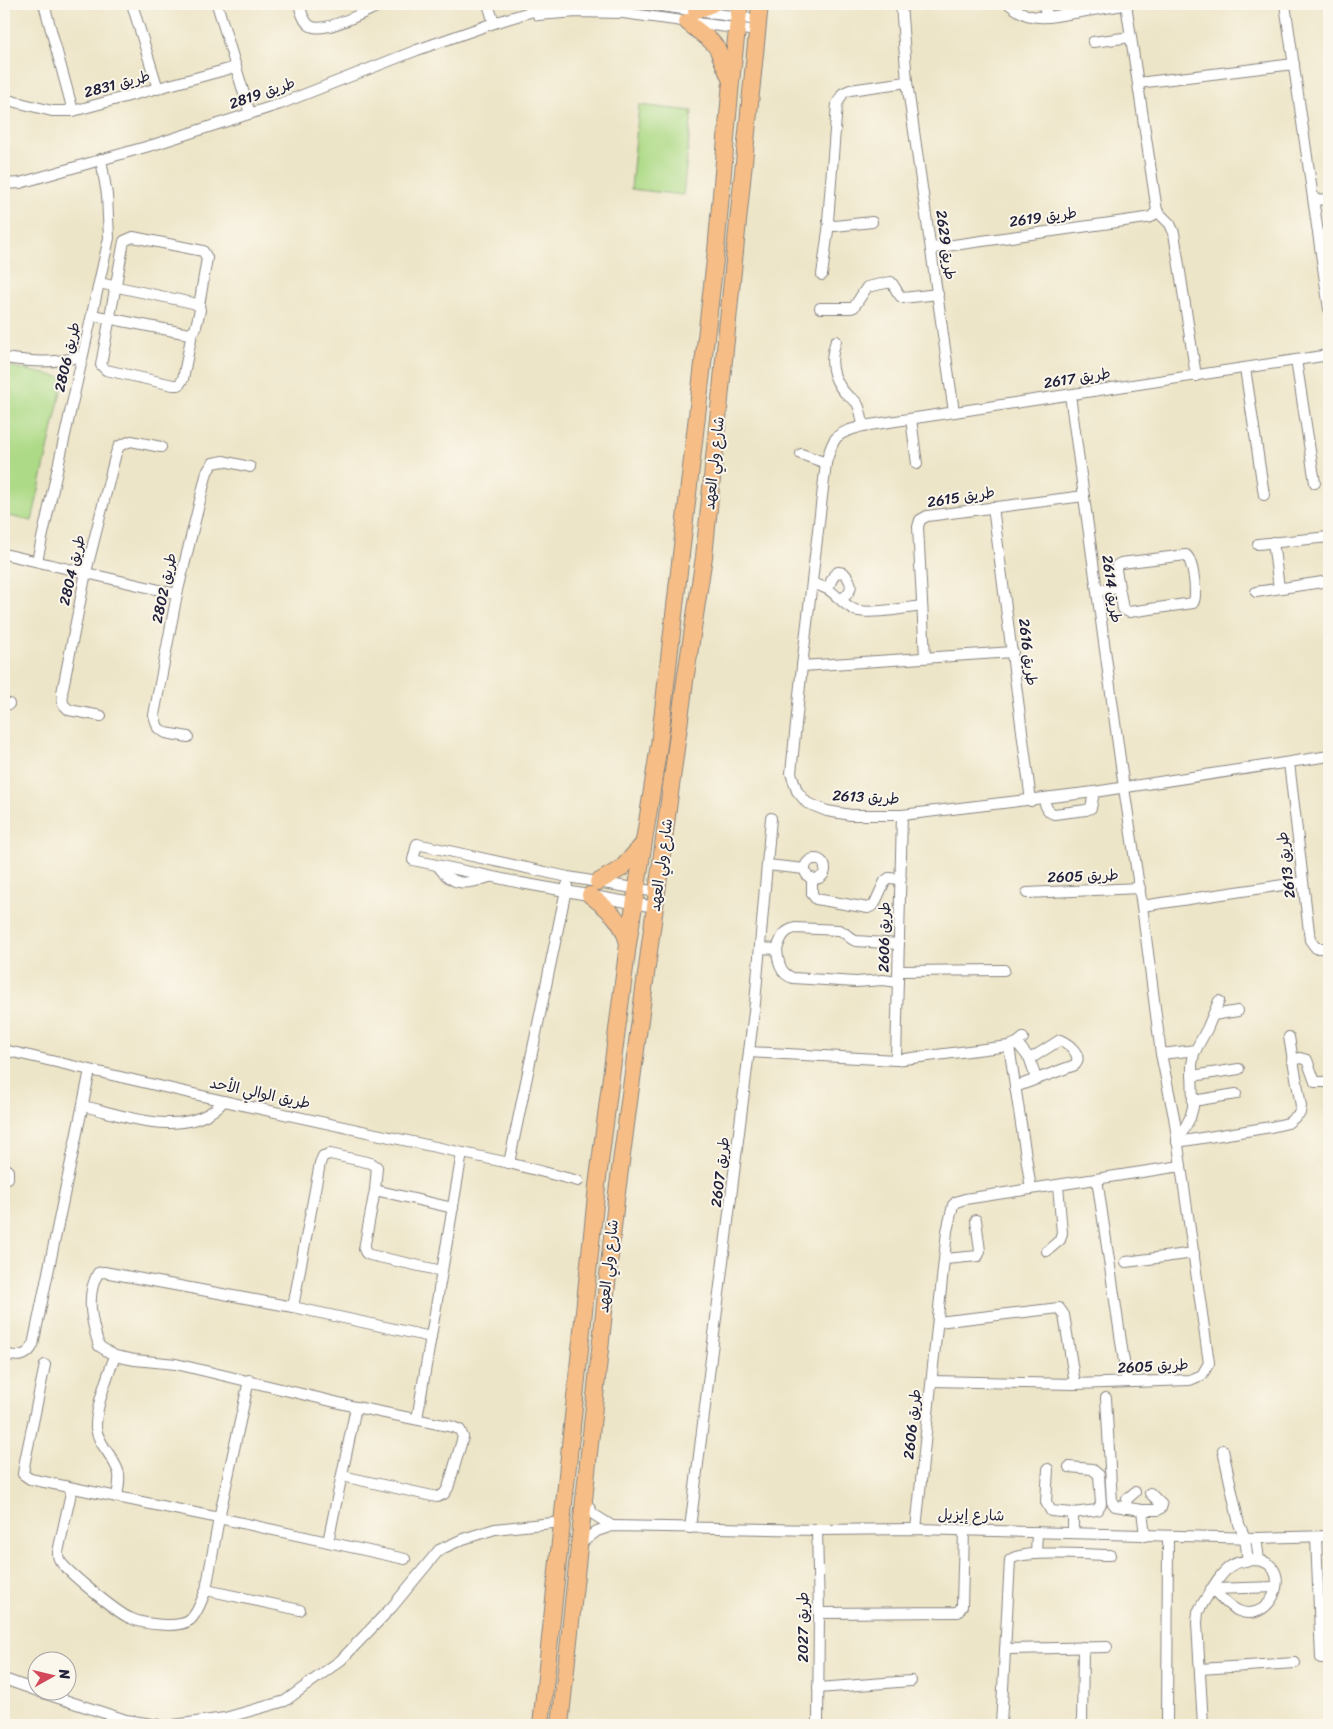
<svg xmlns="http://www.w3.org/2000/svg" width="1333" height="1729" viewBox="0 0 1333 1729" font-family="Sriracha,'Playpen Sans Arabic',sans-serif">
<rect width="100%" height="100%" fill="#fbf7ec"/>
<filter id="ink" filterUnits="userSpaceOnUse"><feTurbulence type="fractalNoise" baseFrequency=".02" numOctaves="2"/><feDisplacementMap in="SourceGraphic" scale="10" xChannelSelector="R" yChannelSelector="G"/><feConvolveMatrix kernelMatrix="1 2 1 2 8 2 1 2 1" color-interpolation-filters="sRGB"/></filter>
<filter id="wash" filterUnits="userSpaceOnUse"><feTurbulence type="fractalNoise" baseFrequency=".0096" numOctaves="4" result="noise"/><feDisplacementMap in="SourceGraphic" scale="20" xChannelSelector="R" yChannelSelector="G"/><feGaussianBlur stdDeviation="1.12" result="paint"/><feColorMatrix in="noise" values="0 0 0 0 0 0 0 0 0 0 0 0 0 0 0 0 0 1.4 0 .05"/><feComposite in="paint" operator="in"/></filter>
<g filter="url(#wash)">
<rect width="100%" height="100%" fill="#ede5c7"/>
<!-- green -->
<g fill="#adda86" stroke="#687e60">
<path d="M 639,105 L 692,111 L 683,195 L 631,189 Z"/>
<path d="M 4,365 L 64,378 L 32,521 L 4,515 Z"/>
</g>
</g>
<g filter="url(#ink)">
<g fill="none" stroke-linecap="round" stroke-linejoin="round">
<defs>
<g id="street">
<path d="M 44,4 L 73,111"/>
<path d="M 132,4 L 158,89"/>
<path d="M 217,4 L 250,114"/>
<path d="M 299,4 C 301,11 303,20 309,25 C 322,36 368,10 383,4"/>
<path d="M 488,4 L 494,23"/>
<path d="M 648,4 L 758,20"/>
<path d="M 901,4 L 907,82 L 954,412"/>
<path d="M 1009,4 C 1023,15 1030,18 1049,17 L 1130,4"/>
<path d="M 1042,4 L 1049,17"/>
<path d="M 1285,4 L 1329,309"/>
<path d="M 538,15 L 577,12 L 623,13 L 757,31"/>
<path d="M 1093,42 L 1131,37"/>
<path d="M 1138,83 L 1294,64"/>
<path d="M 4,99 L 52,111 L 73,111 L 236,67"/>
<path d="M 4,184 L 20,183 L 156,144 L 280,104 L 417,50 L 494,23 L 540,9 L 574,4"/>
<path d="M 1314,200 L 1329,199"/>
<path d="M 1157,211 L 1170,224 L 1174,233 L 1196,376"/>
<path d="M 872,222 L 835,226 L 830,225 L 828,221 L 837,104 L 843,93 L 850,90 L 907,82"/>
<path d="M 932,248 L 1146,218 L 1151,217 L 1157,211 L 1126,4"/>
<path d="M 822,275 L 829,223"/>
<path d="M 820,308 L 851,308 L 854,307 L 867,287 L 891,282 C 896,287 897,295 903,298 L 938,294"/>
<path d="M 92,315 L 189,334 L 195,330 L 200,310 L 199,306 L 193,303 L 99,283"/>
<path d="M 192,333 L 183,379 L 179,385 L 173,385 L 106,370 L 101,365 L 124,241 L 133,237 L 203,251 L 207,258 L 199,306"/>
<path d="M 836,341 C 829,360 831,377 845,393 C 848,397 853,398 857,403 C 861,410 862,418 863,426"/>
<path d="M 1329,355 L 863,426 C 835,434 834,435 826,463 L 802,666 L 791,773 L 797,791 L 807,803 L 827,811 L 851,815 L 902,815 L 1094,792 L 1329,756"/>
<path d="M 4,358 C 33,362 54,364 82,356"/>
<path d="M 1296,360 L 1315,483"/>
<path d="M 1245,368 L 1264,495"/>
<path d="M 911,419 L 917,464"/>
<path d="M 801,454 L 826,463"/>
<path d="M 993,507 L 1031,801"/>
<path d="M 1273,542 L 1279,588"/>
<path d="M 1258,544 L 1329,537"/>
<path d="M 4,554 L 177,594"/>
<path d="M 1186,555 C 1193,560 1198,596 1193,603 L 1129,612 L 1123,609 L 1116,570 L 1117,565 L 1121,563 Z"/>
<path d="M 37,561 L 109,238 L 107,195 L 101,159"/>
<path d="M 812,584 C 835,587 837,602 855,610 C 869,615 906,608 922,606"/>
<path d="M 828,588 L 834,575 L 838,572 L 844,573 C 853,583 854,591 841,599"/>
<path d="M 1097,591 L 1119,588"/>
<path d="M 1256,592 L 1329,581"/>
<path d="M 925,657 L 918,527 L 920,520 L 927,516 L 1084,496"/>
<path d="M 802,666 L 1013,652"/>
<path d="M 4,703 L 9,704"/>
<path d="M 101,716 L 69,710 L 63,704 L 62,693 L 86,572 L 116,453 L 119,446 L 131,441 L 161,447"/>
<path d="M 188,737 L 166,733 L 158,728 L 154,715 L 177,594 L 207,472 L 213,463 L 224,461 L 250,467"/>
<path d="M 1289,763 L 1310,940 L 1316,948 L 1329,948"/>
<path d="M 1044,799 C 1045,806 1047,812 1054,814 L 1086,810 L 1091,808 L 1094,792"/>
<circle cx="815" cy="869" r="10"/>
<path d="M 767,865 L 805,869"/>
<path d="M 438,866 C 453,887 466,885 489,877"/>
<path d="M 812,878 L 812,894 L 816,899 L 868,908 L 874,905 L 885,881 L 889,878 L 901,879"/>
<path d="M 1027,893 L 1140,888"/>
<path d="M 1142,906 L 1303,882"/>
<path d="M 655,907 L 521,883 L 413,860 L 417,844 L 568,877 L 657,892"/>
<path d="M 760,948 L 777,949 C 778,962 780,974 793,978 L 856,982 L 883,980 L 898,982"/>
<path d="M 777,949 C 781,938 783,931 795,928 L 839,930 C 846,932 849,939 856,941 L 899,944"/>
<path d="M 899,971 L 1004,970"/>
<path d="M 1213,1015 L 1238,1011"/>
<path d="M 1017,1043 L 1030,1059 L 1036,1079"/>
<path d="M 1009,1046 L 1031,1189"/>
<path d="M 4,1050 L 224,1101 L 509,1163 L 578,1181"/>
<path d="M 749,1052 L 896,1060 L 1009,1046 L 1017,1043 L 1023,1038"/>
<path d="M 1161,1054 L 1196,1050"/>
<path d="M 896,1060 L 902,815"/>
<path d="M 1292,1060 L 1300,1058 L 1307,1060 L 1315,1082 L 1329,1082"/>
<path d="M 1192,1076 L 1239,1069"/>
<path d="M 1015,1087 L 1075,1065 C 1083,1055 1069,1044 1060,1040 L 1030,1059"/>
<path d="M 1193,1101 L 1236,1094"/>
<path d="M 83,1106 C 127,1116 188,1141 224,1101"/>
<path d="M 1177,1142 L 1271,1127 L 1288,1123 L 1300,1113 L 1301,1106 L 1289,1037"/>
<path d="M 1177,1142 L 1190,1118 L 1193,1107 L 1192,1065 L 1194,1053 L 1207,1029 L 1219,1001"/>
<path d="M 509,1163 L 567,885"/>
<path d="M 4,1166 L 8,1171 L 8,1178"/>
<path d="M 1097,1179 L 1127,1382"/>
<path d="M 1047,1251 L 1060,1240 L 1062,1233 L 1058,1185"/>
<path d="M 945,1259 L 978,1256 L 980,1251 L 976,1220"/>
<path d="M 1126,1262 L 1194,1253"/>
<path d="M 442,1271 L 370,1255 L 366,1253 L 364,1249 L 375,1190 L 453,1208"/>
<path d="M 293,1307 L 320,1163 L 323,1156 L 330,1154 L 371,1163 L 377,1167 L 375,1190"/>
<path d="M 938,1322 L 1059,1308 L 1064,1315 L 1075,1384"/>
<path d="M 4,1354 C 16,1357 27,1358 33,1345 L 90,1070"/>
<path d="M 115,1356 C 108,1374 95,1409 96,1428 C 98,1445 115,1457 119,1474 C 120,1481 118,1490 117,1497"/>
<path d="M 45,1365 L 25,1461 L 23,1474 L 30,1479 L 219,1518 L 405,1559"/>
<path d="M 932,1381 L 1075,1384 L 1190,1380 L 1202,1375 L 1209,1363 L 1174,1117 L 1161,1054 L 1142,906 L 1124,788 L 1070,395"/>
<path d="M 1106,1398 L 1112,1502 L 1115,1506 L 1142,1510"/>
<path d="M 417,1419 L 462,1153"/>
<path d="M 1223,1450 L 1239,1524 L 1245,1538 L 1248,1561"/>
<path d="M 1069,1467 L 1092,1469 L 1099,1475 L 1101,1504 L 1097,1510 L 1073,1513 L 1073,1533"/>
<path d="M 1048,1469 L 1046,1502 L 1051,1511 L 1073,1513"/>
<path d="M 342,1476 L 437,1497 L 444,1494 L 448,1488 L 463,1437 L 460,1430 L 453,1427 L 356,1407 L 176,1364 L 135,1360 L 115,1356 L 99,1346 C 92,1323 85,1296 98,1273 L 104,1272 L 293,1307 L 431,1337"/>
<path d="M 72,1488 L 58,1552 C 58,1554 58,1557 59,1559 C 63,1569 119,1614 130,1618 C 142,1624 179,1629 190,1620 C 198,1613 202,1599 206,1590 L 300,1610"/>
<path d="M 585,1500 L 593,1514 L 612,1526"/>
<path d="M 1125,1508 L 1127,1499 L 1135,1492"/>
<path d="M 690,1528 L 755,1003 L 771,818"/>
<path d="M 916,1529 L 947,1231 L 953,1205 L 956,1202 L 965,1199 L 1181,1166"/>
<path d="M 817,1530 L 819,1613 L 818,1725"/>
<path d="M 1145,1536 L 1142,1510 L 1158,1510 L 1161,1508 L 1162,1505 L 1150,1493"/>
<path d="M 1316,1537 L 1321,1658"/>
<path d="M 1256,1538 L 1259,1560"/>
<path d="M 328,1542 L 356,1407"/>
<path d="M 580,1544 L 597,1531 L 612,1526 L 817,1530 L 916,1529 L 1256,1538 L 1329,1536"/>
<path d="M 1036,1554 L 1037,1532"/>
<path d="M 1213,1589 L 1276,1587"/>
<path d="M 206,1590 L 219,1518 L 249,1380"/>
<path d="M 819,1613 L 958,1612 L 962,1606 L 964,1531"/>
<path d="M 1005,1649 L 1107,1647"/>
<path d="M 1200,1669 L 1295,1663"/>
<path d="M 4,1679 L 38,1691"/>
<path d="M 818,1688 L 911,1681"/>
<path d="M 40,1692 L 126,1720 L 159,1725"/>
<path d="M 174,1725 L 225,1718 L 285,1701 L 341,1660 L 392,1607 L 439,1550 L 463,1539 L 495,1529 L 562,1522"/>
<path d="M 1001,1725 L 1010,1560 C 1020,1549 1092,1555 1110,1555"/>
<path d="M 1082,1725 L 1083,1647"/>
<path d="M 1167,1725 L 1168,1536"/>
<path d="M 1203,1725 L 1197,1623 L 1198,1612 L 1203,1603 C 1211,1591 1219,1574 1231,1566 C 1238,1561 1245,1561 1253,1560 C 1296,1560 1274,1625 1239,1611 C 1229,1607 1220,1597 1213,1589"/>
</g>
<g id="primary">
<path d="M 696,11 L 712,4"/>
<path d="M 687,22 L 711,41 L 717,48 L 731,81"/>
<path d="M 598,882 L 622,868 L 643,844"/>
<path d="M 590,895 C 609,910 621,918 628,943"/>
<path d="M 541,1725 L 597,1186 L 628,944 L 659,745 L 716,251 L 731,82 L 740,4"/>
<path d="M 560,1725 L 616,1200 L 685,681 L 704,557 L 760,4"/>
</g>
</defs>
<!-- street casing -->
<use href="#street" stroke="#888481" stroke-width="12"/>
<!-- primary casing -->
<use href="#primary" stroke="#888481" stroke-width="18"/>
<!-- street -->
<use href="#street" stroke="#fff" stroke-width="10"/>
<!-- primary -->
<use href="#primary" stroke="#f6be86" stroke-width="16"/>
</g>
</g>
<g text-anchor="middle" stroke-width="4" stroke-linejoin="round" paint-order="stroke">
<!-- street labels -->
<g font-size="15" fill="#22223b" stroke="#fbf7ec">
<text transform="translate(117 84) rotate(-15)" y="5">طريق 2831</text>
<text transform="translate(262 93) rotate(-19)" y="5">طريق 2819</text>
<text transform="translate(1043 217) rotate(-8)" y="5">طريق 2619</text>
<text transform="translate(946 245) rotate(82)" y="5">طريق 2629</text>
<text transform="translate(67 357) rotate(-77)" y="5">طريق 2806</text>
<text transform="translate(1077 378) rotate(-9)" y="5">طريق 2617</text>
<text transform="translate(714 463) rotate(-84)" y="5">شارع ولي العهد</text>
<text transform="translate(961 497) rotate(-9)" y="5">طريق 2615</text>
<text transform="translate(72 570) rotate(-77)" y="5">طريق 2804</text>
<text transform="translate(164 588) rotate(-78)" y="5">طريق 2802</text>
<text transform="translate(1112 589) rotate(82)" y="5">طريق 2614</text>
<text transform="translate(1028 652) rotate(83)" y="5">طريق 2616</text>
<text transform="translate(866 797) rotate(3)" y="5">طريق 2613</text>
<text transform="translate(661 865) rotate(-82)" y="5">شارع ولي العهد</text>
<text transform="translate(1286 865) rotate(-97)" y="5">طريق 2613</text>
<text transform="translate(1083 876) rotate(-2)" y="5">طريق 2605</text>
<text transform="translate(884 937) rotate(-89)" y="5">طريق 2606</text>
<text transform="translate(260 1093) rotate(12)" y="5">طريق الوالي الأحد</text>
<text transform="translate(720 1172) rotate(-83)" y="5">طريق 2607</text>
<text transform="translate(608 1266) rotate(-84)" y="5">شارع ولي العهد</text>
<text transform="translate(1153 1366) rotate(-3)" y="5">طريق 2605</text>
<text transform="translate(912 1424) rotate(-84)" y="5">طريق 2606</text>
<text transform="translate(971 1515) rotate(1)" y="5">شارع إيزيل</text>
<text transform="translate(803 1627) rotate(-90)" y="5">طريق 2027</text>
</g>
</g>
<!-- margin -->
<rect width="1333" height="1729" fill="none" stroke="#fbf7ec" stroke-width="20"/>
<!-- north arrow -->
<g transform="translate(52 1676) rotate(82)"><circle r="24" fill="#fbf7ec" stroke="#a4a2a5"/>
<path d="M0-4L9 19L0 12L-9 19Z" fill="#d1495b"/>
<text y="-8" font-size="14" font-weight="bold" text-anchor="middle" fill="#22223b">N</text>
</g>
</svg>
